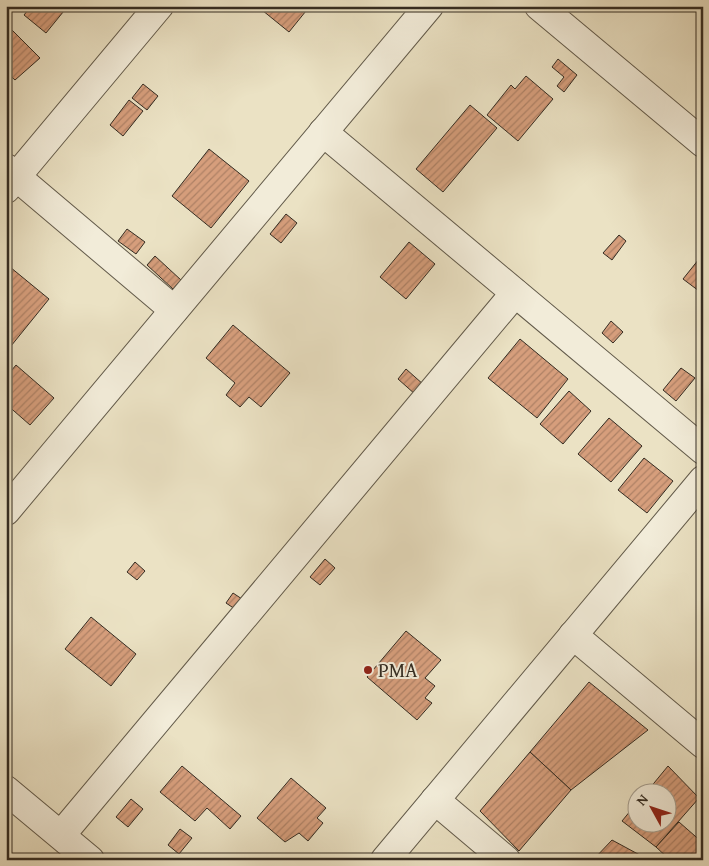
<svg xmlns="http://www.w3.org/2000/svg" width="709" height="866" viewBox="0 0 709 866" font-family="'Gentium Book Plus',serif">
<defs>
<pattern id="building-hatch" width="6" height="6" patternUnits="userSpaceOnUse" patternTransform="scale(1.25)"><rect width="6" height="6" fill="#d69e7c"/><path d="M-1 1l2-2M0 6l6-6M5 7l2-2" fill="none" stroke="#ae8165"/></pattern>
</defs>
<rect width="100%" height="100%" fill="#ebe2c4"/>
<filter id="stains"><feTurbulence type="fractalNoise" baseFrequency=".004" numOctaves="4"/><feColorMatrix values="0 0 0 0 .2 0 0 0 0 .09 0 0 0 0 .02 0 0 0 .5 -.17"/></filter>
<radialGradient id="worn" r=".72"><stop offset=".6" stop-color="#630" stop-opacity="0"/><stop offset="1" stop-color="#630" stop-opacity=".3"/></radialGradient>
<!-- building -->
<g fill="url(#building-hatch)" stroke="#342c22">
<path d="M 31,6 L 68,6 L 46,33 L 24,15 Z"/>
<path d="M 257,6 L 310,6 L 289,32 Z"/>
<path d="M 8,26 L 40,58 L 15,80 L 6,72 L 6,28 Z"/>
<path d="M 558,59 L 577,75 L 564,92 L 557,86 L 564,77 L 552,67 Z"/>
<path d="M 526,76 L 553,99 L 518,141 L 487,115 L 511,85 L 515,89 Z"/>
<path d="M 143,84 L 158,96 L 147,110 L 132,98 Z"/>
<path d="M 129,100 L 143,111 L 123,136 L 110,125 Z"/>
<path d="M 470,105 L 497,128 L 443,192 L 416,169 Z"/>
<path d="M 209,149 L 249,181 L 211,228 L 172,196 Z"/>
<path d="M 286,214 L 297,223 L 281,243 L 270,234 Z"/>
<path d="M 127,229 L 145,242 L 136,254 L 118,241 Z"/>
<path d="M 619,235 L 626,241 L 612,260 L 603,253 Z"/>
<path d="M 409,242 L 435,264 L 406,299 L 380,277 Z"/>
<path d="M 703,254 L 703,294 L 683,279 Z"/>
<path d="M 155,256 L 181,280 L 173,289 L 147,265 Z"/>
<path d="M 10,267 L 49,299 L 11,346 L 6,342 L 6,271 Z"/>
<path d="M 611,321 L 623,332 L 613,343 L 602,333 Z"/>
<path d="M 233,325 L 290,373 L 261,407 L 249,397 L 240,407 L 226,395 L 235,383 L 206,358 Z"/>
<path d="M 520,339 L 568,379 L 537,418 L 488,378 Z"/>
<path d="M 16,365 L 54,398 L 30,425 L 6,404 L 6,377 Z"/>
<path d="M 681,368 L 695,378 L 676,401 L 663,390 Z"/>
<path d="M 406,369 L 424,385 L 416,395 L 398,379 Z"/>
<path d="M 569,391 L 591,411 L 563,444 L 540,424 Z"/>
<path d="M 609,418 L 642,446 L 611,482 L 578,454 Z"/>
<path d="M 644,458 L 673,481 L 647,513 L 618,490 Z"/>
<path d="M 325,559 L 335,568 L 320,585 L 310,577 Z"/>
<path d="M 135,562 L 145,571 L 137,580 L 127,572 Z"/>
<path d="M 233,593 L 242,599 L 235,609 L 226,603 Z"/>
<path d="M 91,617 L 136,654 L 111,686 L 65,649 Z"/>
<path d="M 406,631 L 441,660 L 425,678 L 435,686 L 425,698 L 432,703 L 417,720 L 367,677 Z"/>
<path d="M 589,682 L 648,730 L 571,790 L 530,752 Z"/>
<path d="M 530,752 L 571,790 L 519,851 L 480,811 Z"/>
<path d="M 182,766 L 241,816 L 230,829 L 207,808 L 195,821 L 160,792 Z"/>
<path d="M 668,766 L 699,798 L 656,847 L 622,821 L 636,804 L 636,824 L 666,824 L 666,794 L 645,794 Z"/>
<path d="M 291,778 L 326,808 L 317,818 L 323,823 L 308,841 L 299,833 L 285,842 L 257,818 Z"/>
<path d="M 131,799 L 143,809 L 128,827 L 116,817 Z"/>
<path d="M 679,822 L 703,843 L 703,852 L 696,860 L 670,860 L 656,847 Z"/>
<path d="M 180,829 L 192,838 L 179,854 L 168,845 Z"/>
<path d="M 612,840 L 649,860 L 593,860 Z"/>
</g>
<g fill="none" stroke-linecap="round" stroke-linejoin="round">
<defs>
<g id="minor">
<path d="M 539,6 L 703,143"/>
<path d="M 323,132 L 703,450"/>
<path d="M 6,168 L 174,310"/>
<path d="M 6,189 L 159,6"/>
<path d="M 6,511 L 429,6"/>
<path d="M 573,635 L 703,744"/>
<path d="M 6,790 L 90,860"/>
<path d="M 435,800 L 506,860"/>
<path d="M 61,835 L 515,293"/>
<path d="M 385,860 L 703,480"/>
</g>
</defs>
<!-- minor casing -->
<use href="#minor" stroke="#625a4a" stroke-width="30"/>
<!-- minor -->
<use href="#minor" stroke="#f2ecd9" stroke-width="28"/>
</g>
<!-- markers -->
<circle fill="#8f2418" stroke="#f2ecd9" stroke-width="2" cx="368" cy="670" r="5"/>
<g text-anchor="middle" stroke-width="4" stroke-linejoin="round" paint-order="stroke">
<!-- poi labels -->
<g font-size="20" fill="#342c22" stroke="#f2ecd9" text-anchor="start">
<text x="378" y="677">PMA</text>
</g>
</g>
<!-- margin -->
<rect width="709" height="866" fill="none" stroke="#ebe2c4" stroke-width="25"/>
<rect x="8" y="8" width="694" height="851" fill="none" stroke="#342c22" stroke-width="2.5"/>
<rect x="12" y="12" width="684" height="841" fill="none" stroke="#342c22"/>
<!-- north arrow -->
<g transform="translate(652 808) rotate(310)"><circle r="24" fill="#f2ecd9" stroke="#a69f90"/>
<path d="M0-4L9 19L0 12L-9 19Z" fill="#8f2418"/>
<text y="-8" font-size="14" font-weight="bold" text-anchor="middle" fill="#342c22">N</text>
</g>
<rect width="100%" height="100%" filter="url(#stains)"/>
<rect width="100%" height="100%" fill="url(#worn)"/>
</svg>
